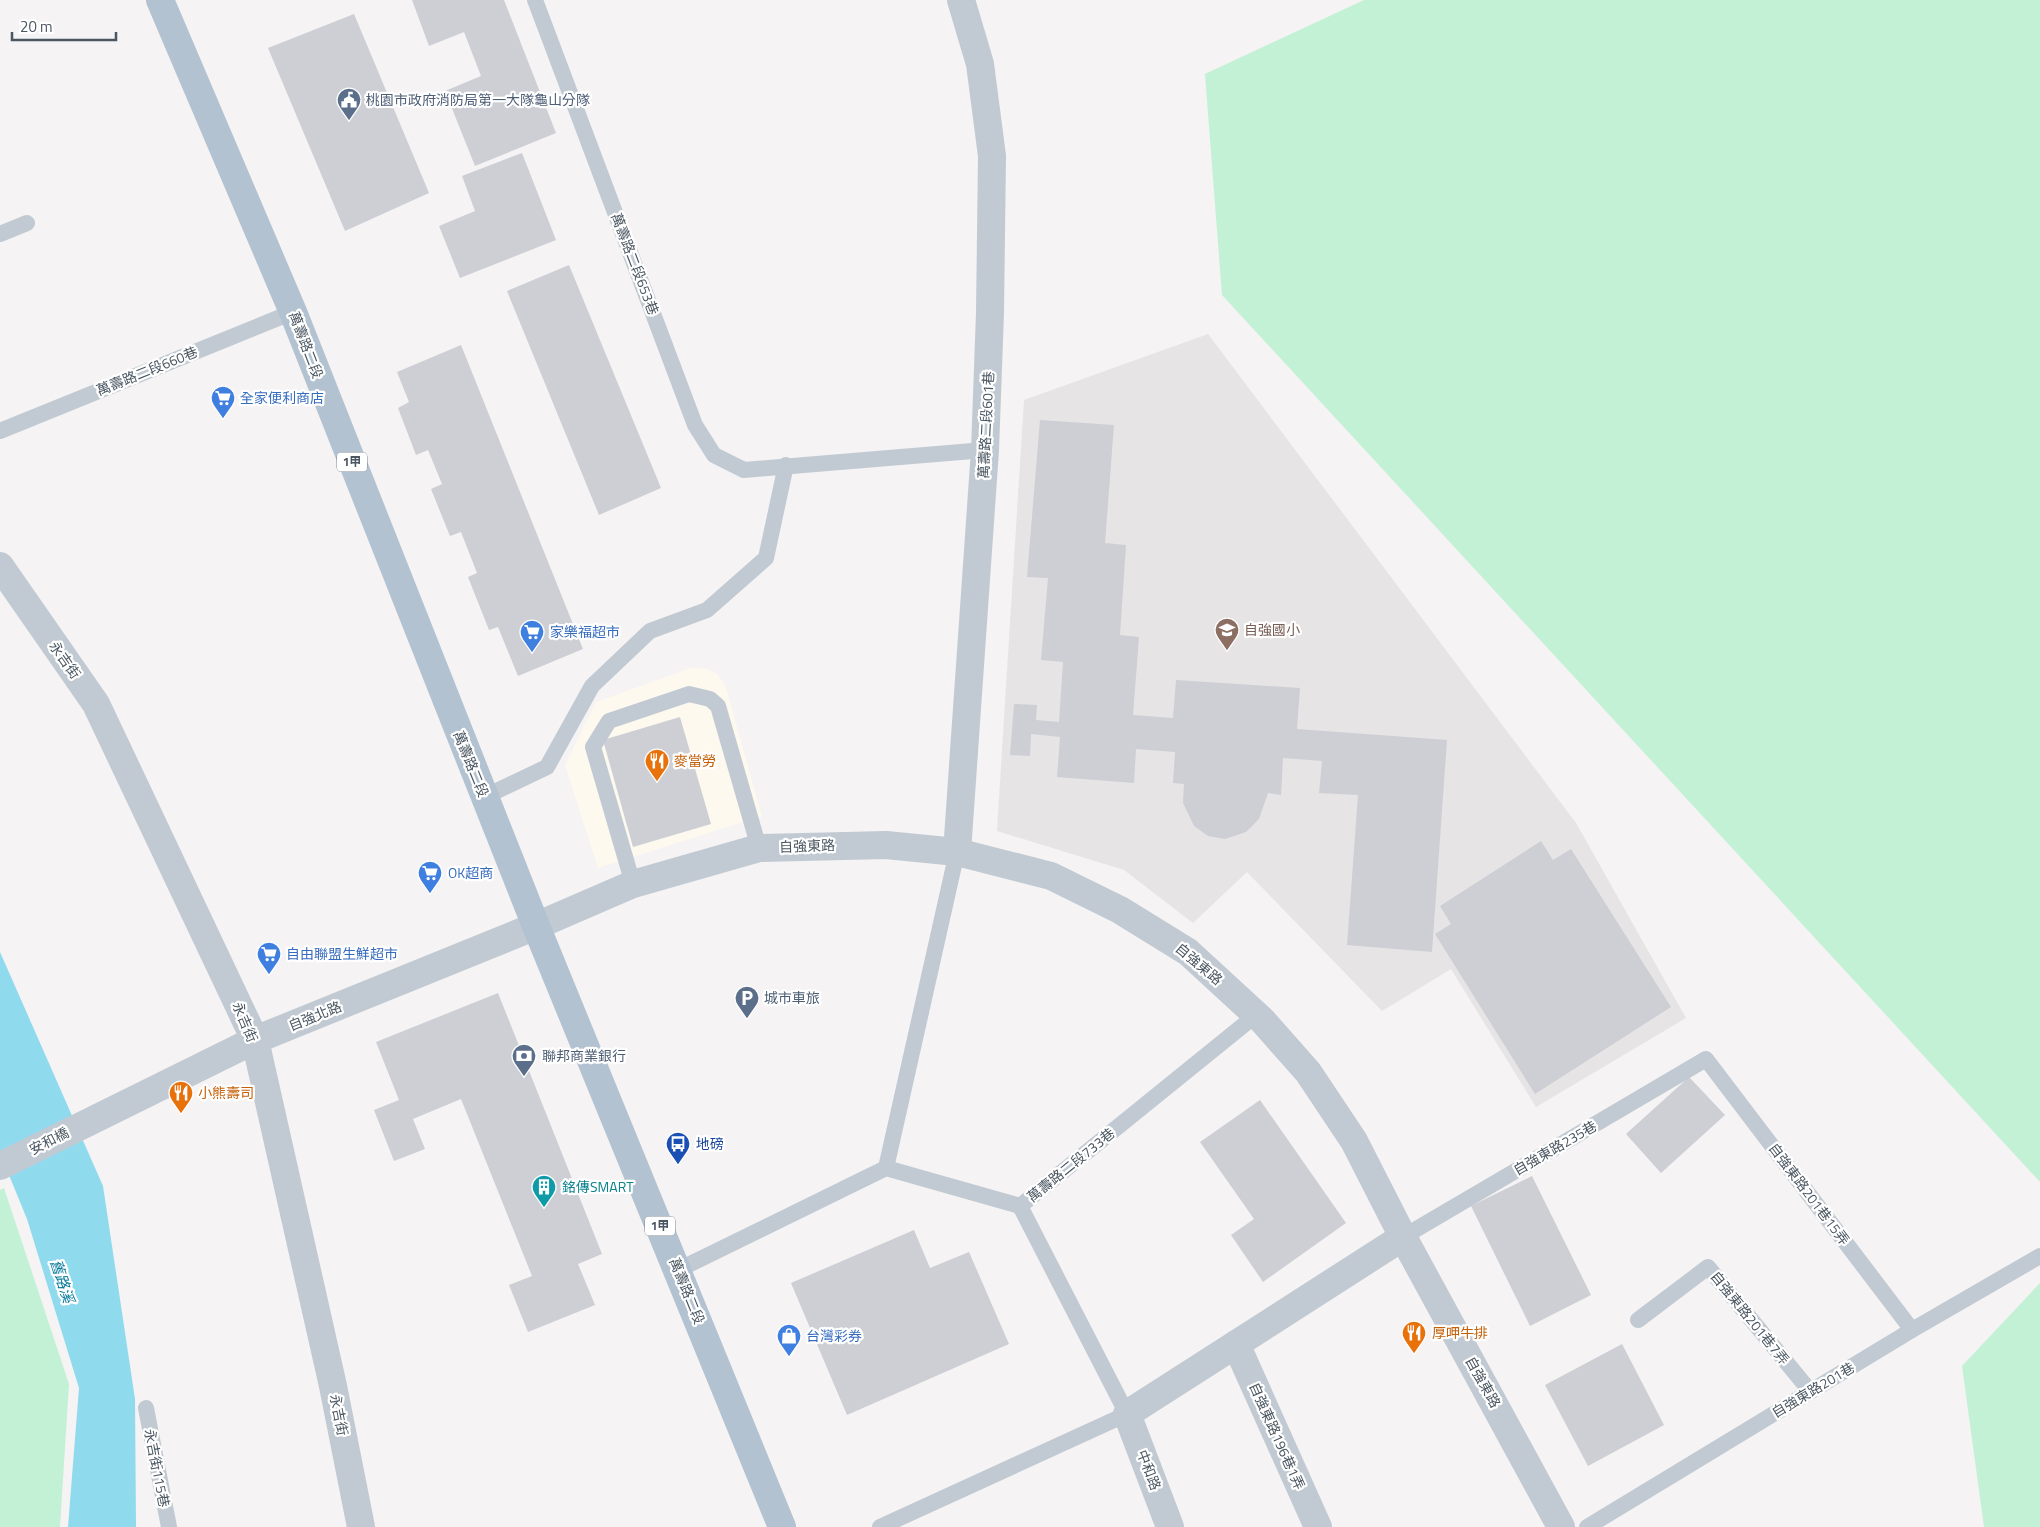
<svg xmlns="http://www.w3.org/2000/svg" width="2040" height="1527" viewBox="0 0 2040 1527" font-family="'Titillium Web','Noto Sans TC',sans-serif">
<rect width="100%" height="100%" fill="#f5f3f3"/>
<!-- commercial -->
<path fill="#fdf9ef" d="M 691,668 L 707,669 L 717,674 L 725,684 L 762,816 L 598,868 L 565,765 L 596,702 Z"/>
<!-- education -->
<path fill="#e6e4e5" d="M 1208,334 L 1576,823 L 1686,1018 L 1536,1107 L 1451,969 L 1382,1011 L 1247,872 L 1193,923 L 1124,870 L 997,831 L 1024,400 Z"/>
<!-- green -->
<g fill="#c3f1d5">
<path d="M 1364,0 L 2040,0 L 2040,1182 L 1222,295 L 1205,74 Z"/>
<path d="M 4,1188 L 69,1384 L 60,1527 L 0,1527 L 0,1190 Z"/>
<path d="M 2040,1283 L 2040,1527 L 1984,1527 L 1962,1366 Z"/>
</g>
<!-- water -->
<path fill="#90daee" d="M 0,952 L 103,1186 L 135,1399 L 136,1527 L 68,1527 L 79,1388 L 27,1219 L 0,1153 Z"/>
<!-- building -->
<g fill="#cdcfd5">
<path d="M 412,0 L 504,0 L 556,133 L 475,166 L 445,91 L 481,76 L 464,32 L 429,46 Z"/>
<path d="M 354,14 L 429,193 L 345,231 L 268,48 Z"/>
<path d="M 522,153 L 556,240 L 460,278 L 439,226 L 475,211 L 462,176 Z"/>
<path d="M 569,265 L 661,488 L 599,515 L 507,291 Z"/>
<path d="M 461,345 L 583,649 L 518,676 L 498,627 L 489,630 L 468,577 L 477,573 L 461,532 L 450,536 L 431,489 L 442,484 L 428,450 L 416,455 L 398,408 L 409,402 L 397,372 Z"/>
<path d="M 1040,420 L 1114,425 L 1105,543 L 1126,545 L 1120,635 L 1139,637 L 1133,715 L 1173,718 L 1176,680 L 1300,688 L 1297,729 L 1447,740 L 1432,952 L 1347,945 L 1358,795 L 1319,793 L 1322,761 L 1283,758 L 1281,795 L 1268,793 L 1259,819 L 1246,832 L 1225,839 L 1208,836 L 1194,826 L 1183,803 L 1184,784 L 1173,783 L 1175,752 L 1136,749 L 1134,783 L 1057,777 L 1060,737 L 1031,734 L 1030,756 L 1010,755 L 1014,704 L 1037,705 L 1036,720 L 1059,722 L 1063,662 L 1041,660 L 1048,578 L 1027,577 Z"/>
<path d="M 680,717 L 711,824 L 633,847 L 603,740 Z"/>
<path d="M 1541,841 L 1553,860 L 1571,849 L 1671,1007 L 1535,1094 L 1435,934 L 1451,924 L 1440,906 Z"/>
<path d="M 498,993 L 602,1254 L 578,1264 L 595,1305 L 528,1332 L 509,1285 L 532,1276 L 461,1099 L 413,1119 L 425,1149 L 394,1161 L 374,1110 L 399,1100 L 376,1042 Z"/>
<path d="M 1689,1077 L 1725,1115 L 1661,1173 L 1626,1134 Z"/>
<path d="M 1260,1100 L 1346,1223 L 1263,1282 L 1231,1235 L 1254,1219 L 1200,1142 Z"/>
<path d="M 1532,1176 L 1591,1295 L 1530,1326 L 1471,1206 Z"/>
<path d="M 914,1230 L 930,1268 L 969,1252 L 1009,1344 L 847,1415 L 791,1283 Z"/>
<path d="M 1622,1344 L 1664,1425 L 1588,1466 L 1545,1385 Z"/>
</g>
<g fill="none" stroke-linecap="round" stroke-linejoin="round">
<!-- service -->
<g stroke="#c1cad2" stroke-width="16">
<path d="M 535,0 L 695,425 L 714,455 L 744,470 L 985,450"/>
<path d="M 0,234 L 27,223"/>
<path d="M 0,431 L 293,312"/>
<path d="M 484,797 L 547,767 L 592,686 L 650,631 L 707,610 L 766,558 L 786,465"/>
<path d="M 633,884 L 593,747 L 609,721 L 689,694 L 710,699 L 718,706 L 759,848"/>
<path d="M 886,1168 L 957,852"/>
<path d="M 1403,1237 L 1706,1059 L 1912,1330"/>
<path d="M 678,1270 L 886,1168 L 1020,1206"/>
<path d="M 1638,1320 L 1708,1267 L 1810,1391"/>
<path d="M 146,1408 L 169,1527"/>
<path d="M 880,1527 L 1127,1414 L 1020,1206 L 1256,1015"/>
<path d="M 1587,1527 L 1912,1330 L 2040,1256"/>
</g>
<!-- minor -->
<g stroke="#c1cad2" stroke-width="28">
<path d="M 0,566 L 96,704 L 255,1040 L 333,1386 L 361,1527"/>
<path d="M 957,852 L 985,450 L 990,313 L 992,156 L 980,64 L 961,0"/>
<path d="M 0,1166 L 255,1040 L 536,926 L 633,884 L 759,848 L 886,845 L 957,852 L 1051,876 L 1120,910 L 1188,952 L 1262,1020 L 1308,1072 L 1354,1141 L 1403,1237 L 1561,1527"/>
<path d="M 1236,1344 L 1318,1527"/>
<path d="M 1170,1527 L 1127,1414 L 1403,1237"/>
</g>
<!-- primary -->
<path stroke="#b3c2d1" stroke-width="28" d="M 160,0 L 293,312 L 536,926 L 782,1527"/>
</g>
<!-- icons -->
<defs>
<symbol id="civic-pin" viewBox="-11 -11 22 30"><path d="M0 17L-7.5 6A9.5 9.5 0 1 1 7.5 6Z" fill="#5c6f8a" stroke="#fff"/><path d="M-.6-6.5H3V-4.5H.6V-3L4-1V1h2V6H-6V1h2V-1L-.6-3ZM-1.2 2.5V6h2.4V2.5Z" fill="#fff"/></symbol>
<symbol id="supermarket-pin" viewBox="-11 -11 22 30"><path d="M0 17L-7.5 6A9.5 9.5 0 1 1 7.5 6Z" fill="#3f7fe0" stroke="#fff"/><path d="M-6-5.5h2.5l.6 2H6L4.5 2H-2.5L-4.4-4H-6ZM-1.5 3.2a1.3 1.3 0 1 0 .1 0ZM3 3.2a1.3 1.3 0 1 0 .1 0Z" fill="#fff"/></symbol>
<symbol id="school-pin" viewBox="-11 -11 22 30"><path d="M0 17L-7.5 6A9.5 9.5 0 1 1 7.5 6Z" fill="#8d6e63" stroke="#fff"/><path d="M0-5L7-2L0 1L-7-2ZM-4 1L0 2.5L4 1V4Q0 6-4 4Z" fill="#fff"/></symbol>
<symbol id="restaurant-pin" viewBox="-11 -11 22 30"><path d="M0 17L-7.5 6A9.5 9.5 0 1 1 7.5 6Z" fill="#e8710a" stroke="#fff"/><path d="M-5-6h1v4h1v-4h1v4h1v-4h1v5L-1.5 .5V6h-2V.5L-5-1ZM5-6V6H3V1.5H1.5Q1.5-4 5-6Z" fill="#fff"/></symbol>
<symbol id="parking-pin" viewBox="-11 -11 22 30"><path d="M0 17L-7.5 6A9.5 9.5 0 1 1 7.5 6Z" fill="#5c6f8a" stroke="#fff"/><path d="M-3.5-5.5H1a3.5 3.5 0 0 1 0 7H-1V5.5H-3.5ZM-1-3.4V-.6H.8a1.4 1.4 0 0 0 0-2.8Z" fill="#fff"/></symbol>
<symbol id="bank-pin" viewBox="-11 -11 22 30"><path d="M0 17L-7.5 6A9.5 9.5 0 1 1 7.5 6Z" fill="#5c6f8a" stroke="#fff"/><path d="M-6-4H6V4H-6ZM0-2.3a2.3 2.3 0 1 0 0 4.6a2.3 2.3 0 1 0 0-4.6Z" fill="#fff"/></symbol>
<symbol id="bus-pin" viewBox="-11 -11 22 30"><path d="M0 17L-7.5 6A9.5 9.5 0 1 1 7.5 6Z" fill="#1a4fb4" stroke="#fff"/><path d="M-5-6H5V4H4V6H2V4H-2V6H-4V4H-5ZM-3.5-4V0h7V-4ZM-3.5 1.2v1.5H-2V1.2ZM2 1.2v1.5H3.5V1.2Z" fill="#fff"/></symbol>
<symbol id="building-pin" viewBox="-11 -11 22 30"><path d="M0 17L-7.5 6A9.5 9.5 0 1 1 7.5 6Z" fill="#0f9aa8" stroke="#fff"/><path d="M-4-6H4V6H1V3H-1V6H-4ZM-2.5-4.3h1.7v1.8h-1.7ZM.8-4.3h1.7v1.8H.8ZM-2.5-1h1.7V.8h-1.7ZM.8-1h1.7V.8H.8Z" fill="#fff"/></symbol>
<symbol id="shop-pin" viewBox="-11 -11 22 30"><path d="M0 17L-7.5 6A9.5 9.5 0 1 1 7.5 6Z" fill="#3f7fe0" stroke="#fff"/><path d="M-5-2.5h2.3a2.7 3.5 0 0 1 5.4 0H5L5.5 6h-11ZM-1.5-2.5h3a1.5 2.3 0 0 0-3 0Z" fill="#fff"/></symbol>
</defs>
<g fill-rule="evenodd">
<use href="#civic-pin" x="335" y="86" width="28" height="38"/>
<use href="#supermarket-pin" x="209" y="384" width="28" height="38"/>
<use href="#school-pin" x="1213" y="616" width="28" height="38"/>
<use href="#supermarket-pin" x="518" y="618" width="28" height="38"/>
<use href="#restaurant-pin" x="643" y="747" width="28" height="38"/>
<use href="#supermarket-pin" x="416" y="859" width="28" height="38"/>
<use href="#supermarket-pin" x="255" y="940" width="28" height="38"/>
<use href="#parking-pin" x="733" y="984" width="28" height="38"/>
<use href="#bank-pin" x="510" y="1042" width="28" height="38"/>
<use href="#restaurant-pin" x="167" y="1079" width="28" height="38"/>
<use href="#bus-pin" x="664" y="1130" width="28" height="38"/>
<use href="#building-pin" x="530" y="1173" width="28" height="38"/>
<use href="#restaurant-pin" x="1400" y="1319" width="28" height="38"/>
<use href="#shop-pin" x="775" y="1322" width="28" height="38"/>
</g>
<g text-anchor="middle" stroke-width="4.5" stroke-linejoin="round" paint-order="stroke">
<!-- shield labels -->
<g fill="#fff" stroke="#808990" stroke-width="1">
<rect x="337" y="452.5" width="30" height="19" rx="4"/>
<rect x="645" y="1216.5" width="30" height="19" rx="4"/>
</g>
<g font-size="12" font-weight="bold" fill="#4a5661">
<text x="352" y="466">1甲</text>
<text x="660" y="1230">1甲</text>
</g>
<!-- service labels -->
<g font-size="14" fill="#4e5e75" stroke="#fff" text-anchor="start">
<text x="366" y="105">桃園市政府消防局第一大隊龜山分隊</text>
<text x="764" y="1003">城市車旅</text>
<text x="542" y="1061">聯邦商業銀行</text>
</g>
<!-- street labels -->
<g font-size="14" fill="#4a5661" stroke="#fff">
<text transform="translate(635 264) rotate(69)" y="5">萬壽路二段653巷</text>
<text transform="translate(306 345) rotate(69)" y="5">萬壽路二段</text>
<text transform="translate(147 371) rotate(-22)" y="5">萬壽路二段660巷</text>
<text transform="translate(986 425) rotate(-87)" y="5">萬壽路二段601巷</text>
<text transform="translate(65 660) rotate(55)" y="5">永吉街</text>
<text transform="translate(471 764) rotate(68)" y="5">萬壽路二段</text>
<text transform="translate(807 846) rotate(-2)" y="5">自強東路</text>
<text transform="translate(1199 964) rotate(40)" y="5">自強東路</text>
<text transform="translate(315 1016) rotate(-22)" y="5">自強北路</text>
<text transform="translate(245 1022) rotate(67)" y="5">永吉街</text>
<text transform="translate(49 1141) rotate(-27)" y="5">安和橋</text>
<text transform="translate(1555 1148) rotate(-30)" y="5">自強東路235巷</text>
<text transform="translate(1071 1165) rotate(-39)" y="5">萬壽路二段733巷</text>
<text transform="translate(1809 1194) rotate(53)" y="5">自強東路201巷15弄</text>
<text transform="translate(687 1291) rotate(68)" y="5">萬壽路二段</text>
<text transform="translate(1750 1318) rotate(51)" y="5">自強東路201巷7弄</text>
<text transform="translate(1483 1382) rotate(61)" y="5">自強東路</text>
<text transform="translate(1813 1390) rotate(-31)" y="5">自強東路201巷</text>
<text transform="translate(339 1415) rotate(79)" y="5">永吉街</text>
<text transform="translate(1277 1436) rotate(66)" y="5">自強東路196巷1弄</text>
<text transform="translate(157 1468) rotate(79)" y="5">永吉街115巷</text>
<text transform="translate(1149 1470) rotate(69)" y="5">中和路</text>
</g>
<!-- shop labels -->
<g font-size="14" fill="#366cbe" stroke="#fff" text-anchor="start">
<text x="240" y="403">全家便利商店</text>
<text x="550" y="637">家樂福超市</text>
<text x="448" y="878">OK超商</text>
<text x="286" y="959">自由聯盟生鮮超市</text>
<text x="806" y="1341">台灣彩券</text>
</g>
<!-- education labels -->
<g font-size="14" fill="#785e54" stroke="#fff" text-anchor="start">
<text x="1244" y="635">自強國小</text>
</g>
<!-- food labels -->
<g font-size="14" fill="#c56008" stroke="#fff" text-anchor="start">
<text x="674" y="766">麥當勞</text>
<text x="198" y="1098">小熊壽司</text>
<text x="1432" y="1338">厚呷牛排</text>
</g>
<!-- transit labels -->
<g font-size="14" fill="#164399" stroke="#fff" text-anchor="start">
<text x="696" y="1149">地磅</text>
</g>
<!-- culture labels -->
<g font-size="14" fill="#0d838f" stroke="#fff" text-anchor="start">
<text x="562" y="1192">銘傳SMART</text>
</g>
<!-- water labels -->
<g font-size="15" font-style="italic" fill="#0c7c9b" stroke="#fff">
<text transform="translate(62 1281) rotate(72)" y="5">舊路溪</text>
</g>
</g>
<!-- scale -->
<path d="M12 32v8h104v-8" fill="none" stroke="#4a5661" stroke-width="2.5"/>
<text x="20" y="32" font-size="15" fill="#4a5661" stroke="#ffffff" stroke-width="4" paint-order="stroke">20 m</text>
</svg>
